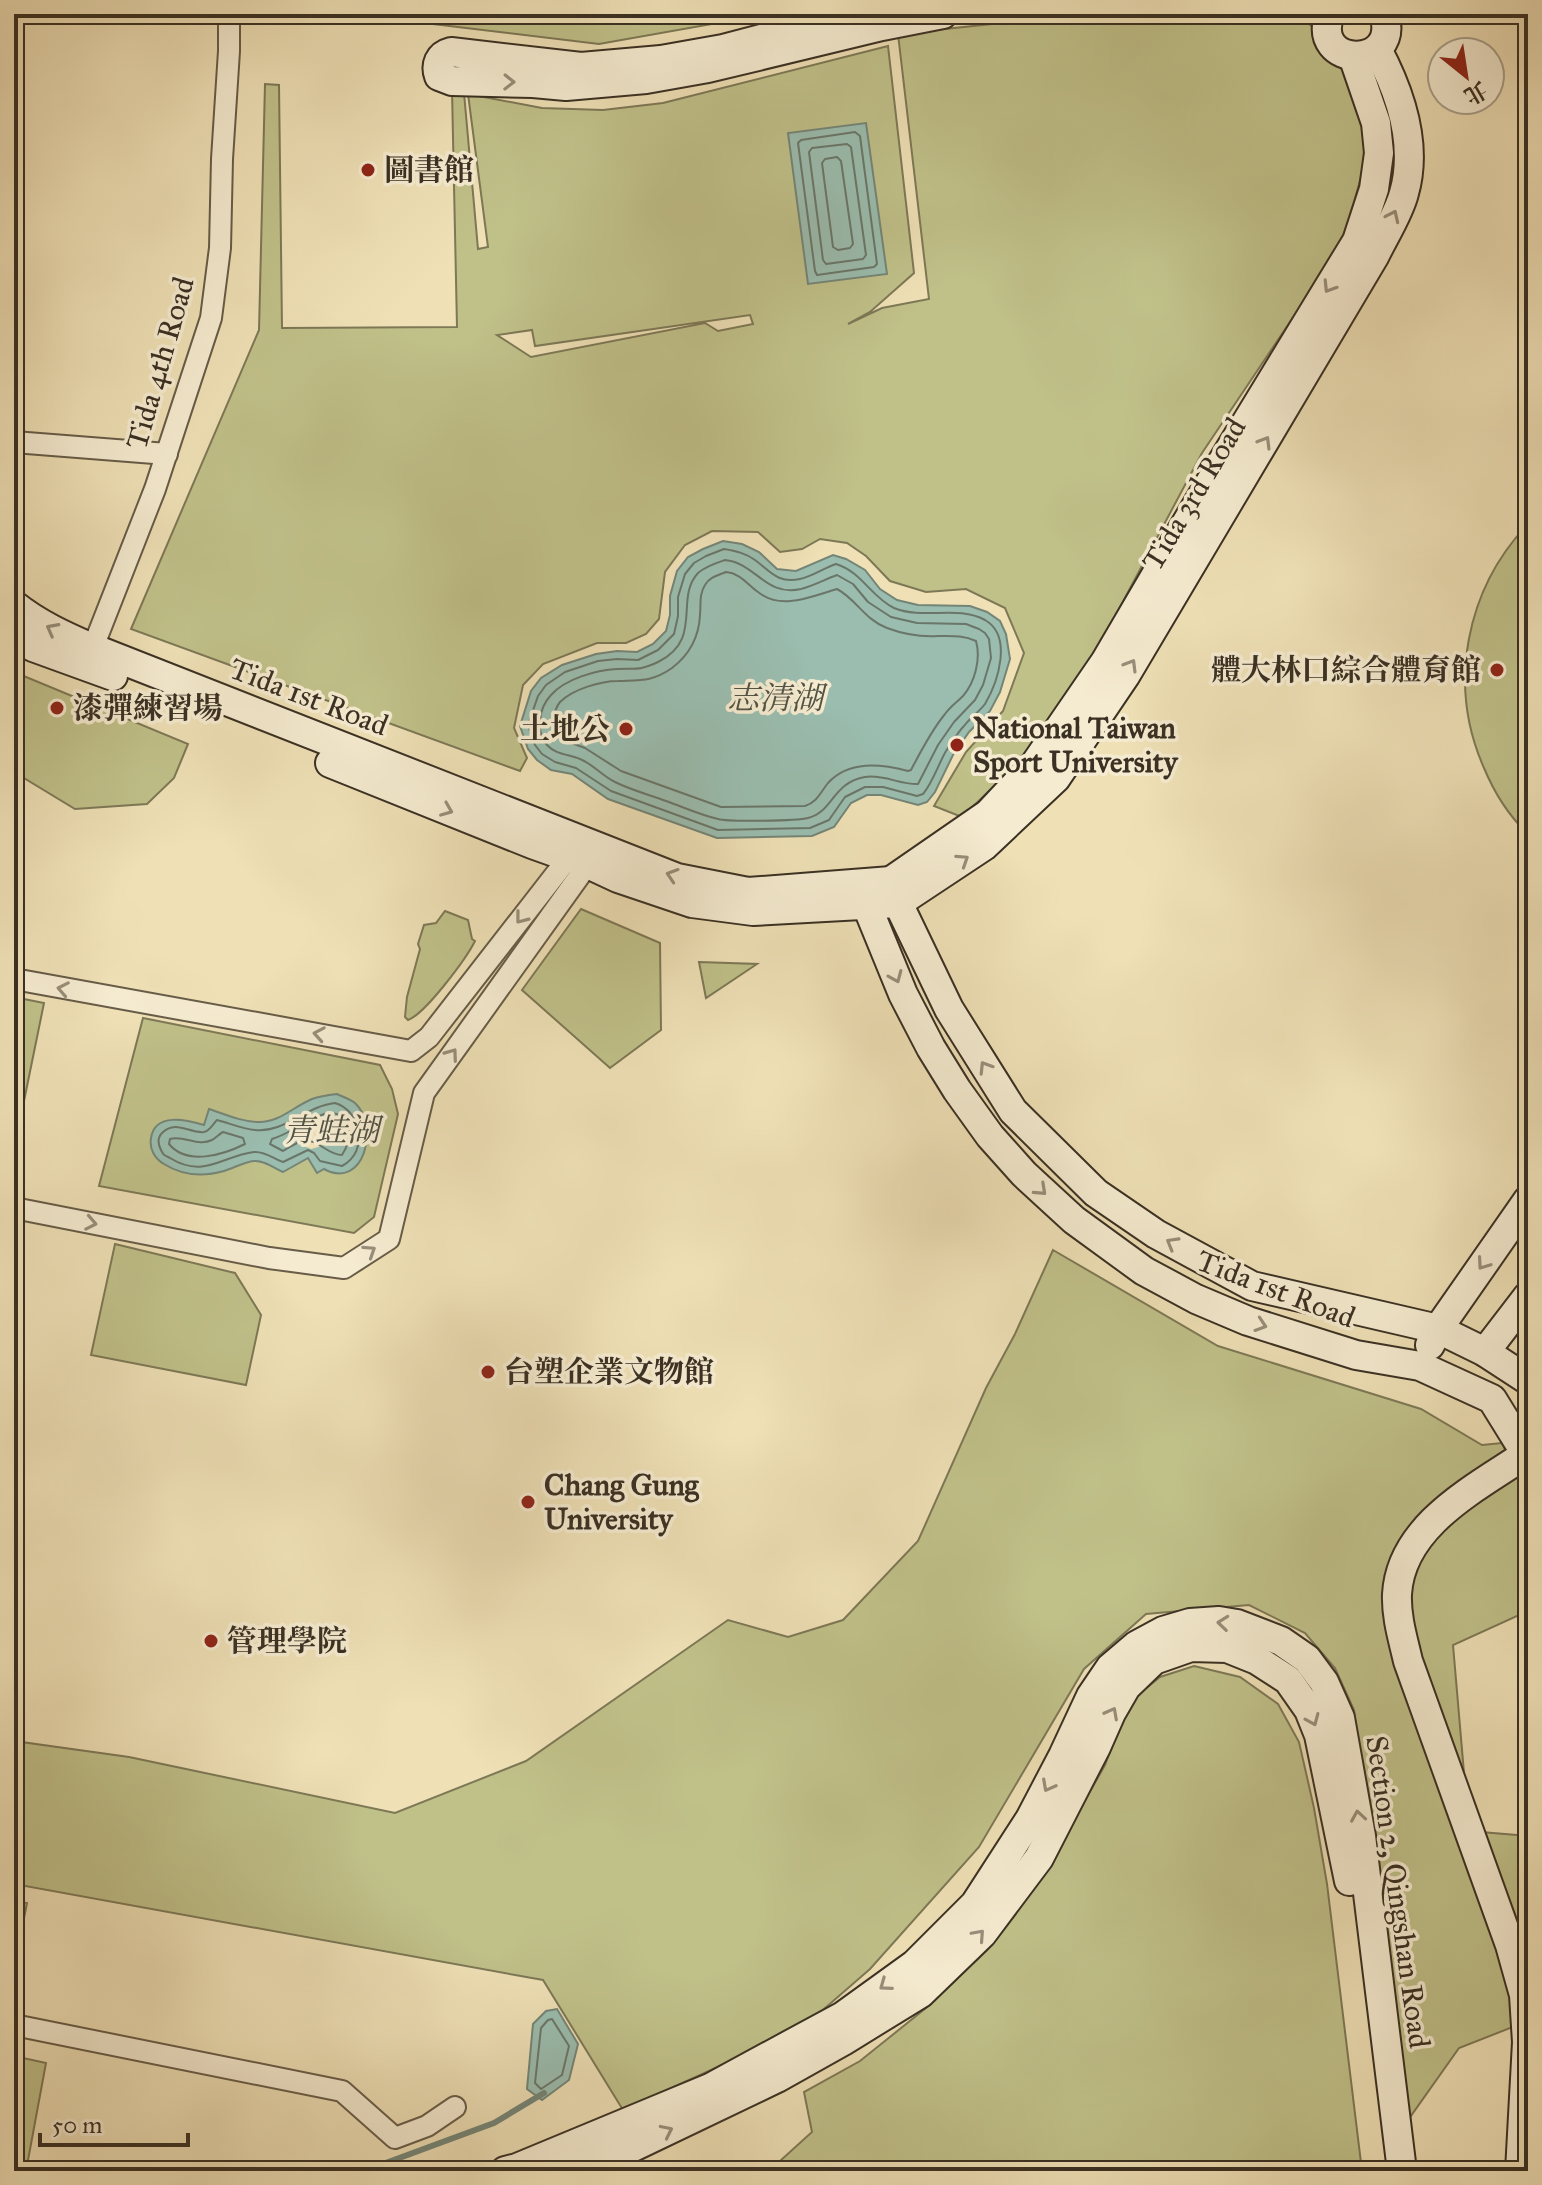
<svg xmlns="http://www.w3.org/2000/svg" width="1542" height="2185" viewBox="0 0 1542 2185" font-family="'IM FELL Great Primer','Noto Serif TC',serif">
<rect width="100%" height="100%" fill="#efe0b6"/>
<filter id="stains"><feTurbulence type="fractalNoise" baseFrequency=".0025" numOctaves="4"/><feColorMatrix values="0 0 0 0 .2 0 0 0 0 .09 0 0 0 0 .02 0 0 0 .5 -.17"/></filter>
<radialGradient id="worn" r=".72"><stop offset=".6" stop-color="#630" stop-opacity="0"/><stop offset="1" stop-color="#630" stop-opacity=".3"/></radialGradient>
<!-- green -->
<g fill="#c0c089" stroke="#7d7856" stroke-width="2" fill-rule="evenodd">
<path d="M 349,14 L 768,14 L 599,44 Z"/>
<path d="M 1085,14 L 1299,14 L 1342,56 L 1371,140 L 1343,243 L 1202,453 L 1094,656 L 1020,761 L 962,817 L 934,806 L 966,752 L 1003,711 L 1024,653 L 1005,608 L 966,589 L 926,592 L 890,581 L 866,556 L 847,543 L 820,539 L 802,549 L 780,552 L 758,532 L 712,531 L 685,545 L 665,572 L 659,619 L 646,634 L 626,643 L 597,643 L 543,664 L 523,685 L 514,728 L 527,758 L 520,771 L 131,629 L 259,330 L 265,84 L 279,85 L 282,328 L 457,327 L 452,90 L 464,93 L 478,249 L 488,247 L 468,94 L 542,108 L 603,110 L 663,103 L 888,46 L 914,273 L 870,312 L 848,324 L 882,308 L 929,299 L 898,34 ZM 750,315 L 753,324 L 718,331 L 705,323 L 531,357 L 497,335 L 532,330 L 535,346 Z"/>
<path d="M 1528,524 L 1528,834 C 1509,816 1494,792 1484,768 C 1447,685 1466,589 1528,524 Z"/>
<path d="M 14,672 L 188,744 L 174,778 L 147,804 L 75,809 L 14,772 Z"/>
<path d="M 581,909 L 660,943 L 661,1030 L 610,1068 L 522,990 Z"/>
<path d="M 445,911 L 468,920 L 472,939 L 475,941 C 466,959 425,1014 408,1020 L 405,1017 L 407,997 L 420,949 L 418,944 L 424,925 L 436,923 Z"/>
<path d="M 699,962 L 757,964 L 706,998 Z"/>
<path d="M 14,997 L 44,1003 L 14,1150 Z"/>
<path d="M 143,1018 L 380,1065 L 392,1089 L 398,1114 L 374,1217 L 354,1233 L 99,1186 Z"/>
<path d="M 115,1244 L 235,1273 L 261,1315 L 246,1385 L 91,1355 Z"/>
<path d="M 1053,1250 L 1218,1346 L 1421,1409 L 1482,1445 L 1502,1443 L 1528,1498 L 1528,1611 L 1453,1645 L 1469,1831 L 1528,1836 L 1528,2021 L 1459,2048 L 1408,2120 L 1373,1875 L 1354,1710 L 1335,1668 L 1305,1633 L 1249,1605 L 1146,1614 L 1084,1669 L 979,1847 L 870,1969 L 801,2029 L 623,2110 L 543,1980 L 14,1884 L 14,1741 L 129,1757 L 395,1813 L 526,1761 L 728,1620 L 788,1637 L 843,1620 L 918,1541 L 986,1388 L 1015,1334 Z"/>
<path d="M 1194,1666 L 1240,1677 L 1278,1704 L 1299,1742 L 1314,1808 L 1327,1884 L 1362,2171 L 769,2171 L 812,2132 L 804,2092 L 860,2061 L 926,2008 L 987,1950 L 1031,1890 L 1063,1839 L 1105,1765 L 1129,1702 L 1160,1677 Z"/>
<path d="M 14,1901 L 27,1903 L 14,1969 Z"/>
<path d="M 14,2056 L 46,2063 L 26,2171 L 14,2171 Z"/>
</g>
<!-- water -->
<g fill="#9abdaf" stroke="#748577" stroke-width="2">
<path d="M 866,123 L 887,274 L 808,284 L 788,133 Z"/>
<path d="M 723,541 L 742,544 L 759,552 L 777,569 L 796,571 L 833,555 L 846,559 L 865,570 L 880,589 L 897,600 L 918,605 L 970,606 L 987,612 L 1000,621 L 1006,634 L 1010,659 L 1000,692 L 990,711 L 969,732 L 953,755 L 935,792 L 927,802 L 918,805 L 881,795 L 867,795 L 851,803 L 834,827 L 812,836 L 717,838 L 608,799 L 572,774 L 551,770 L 537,760 L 528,749 L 520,726 L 531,691 L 541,678 L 562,665 L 596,654 L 617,651 L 637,652 L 653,644 L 666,631 L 670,615 L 670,596 L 677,571 L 688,557 L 703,549 Z"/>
<path d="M 337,1094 C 343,1097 350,1099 355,1103 C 380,1126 364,1191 324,1169 L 317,1173 L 308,1158 L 283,1172 C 274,1168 264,1160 254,1161 C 244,1162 234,1168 224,1171 C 203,1177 183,1176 164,1164 C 155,1159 149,1149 151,1138 C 155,1112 187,1120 204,1125 L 209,1109 C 224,1114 242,1122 259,1122 C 280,1122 293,1107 312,1099 C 320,1096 328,1095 337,1094 Z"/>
<path d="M 557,2009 L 578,2044 L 569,2080 L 542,2100 L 527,2089 L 533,2024 L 546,2011 Z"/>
</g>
<!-- pier -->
<path fill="#efe0b6" d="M 315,1124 L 329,1126 L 334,1132 L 333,1136 L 322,1146 L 311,1149 L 302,1145 L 298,1138 L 304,1128 Z"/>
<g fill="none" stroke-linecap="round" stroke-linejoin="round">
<!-- shore -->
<g stroke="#6a7669" stroke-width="2">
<path d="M 855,132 L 860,136 L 877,264 L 874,267 L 817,275 L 815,271 L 798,143 L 801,140 Z"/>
<path d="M 847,144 L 851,147 L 866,255 L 863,259 L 826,264 L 823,260 L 809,152 L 812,148 Z"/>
<path d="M 837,157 L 841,161 L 853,244 L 850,248 L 838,250 L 833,247 L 822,163 L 825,159 Z"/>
<path d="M 724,549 C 736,551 745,553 755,560 C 770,571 778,584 800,579 C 813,576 824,568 836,564 C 862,572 871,597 894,608 C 924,620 957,605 985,620 C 1013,636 998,682 985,704 C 979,712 970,718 964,726 C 957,733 952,743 946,751 C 938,765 933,782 923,794 L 917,796 L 883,787 L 865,787 L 845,797 L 829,820 L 810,828 L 718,830 L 611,791 L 576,768 L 555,762 L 542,754 L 535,745 L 528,725 L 538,696 L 546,685 L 565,672 L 598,661 L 617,659 L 638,660 L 658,650 L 674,634 L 678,616 L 678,597 L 685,574 L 694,563 L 706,556 Z"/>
<path d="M 725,560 C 756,563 765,597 801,589 C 813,586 826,579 837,575 L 853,584 L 868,602 L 891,617 L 917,623 L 966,624 L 979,629 L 985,633 L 989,639 L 991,658 L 983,685 L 975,700 L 954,722 L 938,745 L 918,784 C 901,785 883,774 865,777 C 833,782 832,813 808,818 C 797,821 728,822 718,819 C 700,815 683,807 666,801 C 650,795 631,790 615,782 C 602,776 593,764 580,759 C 569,754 556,755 547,745 C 535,731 539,708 551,695 C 565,679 596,670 617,669 C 636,668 639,671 658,662 C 704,639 674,599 698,573 C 706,566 716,563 725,560 Z"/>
<path d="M 726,572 C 740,573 747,584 758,592 C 782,611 812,596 837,589 C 856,599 865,620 887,628 C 903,634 921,637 938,636 C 952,636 963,635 976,641 C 981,659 975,682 963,696 C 957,702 950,707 945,714 C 931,731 921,751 911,770 L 908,771 C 881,764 849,760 828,783 C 820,793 817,802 805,806 L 721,807 L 621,771 L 585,748 L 558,738 L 551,725 C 553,717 555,708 560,702 C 573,689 601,681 618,681 C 640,680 652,682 672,668 C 689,655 699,637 700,615 C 701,605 699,594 705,585 C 709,577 719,575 726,572 Z"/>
<path d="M 335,1103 C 362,1111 369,1152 342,1166 L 320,1161 L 314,1153 L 308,1150 L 283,1162 C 274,1159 265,1151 254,1152 C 222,1156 204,1179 170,1158 C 164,1155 164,1156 161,1150 C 158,1144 157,1138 162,1133 C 176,1119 190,1134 204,1132 C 210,1131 213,1124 217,1120 C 229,1123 242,1129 255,1130 C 285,1133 306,1106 335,1103 Z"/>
<path d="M 327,1113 C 353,1111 353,1139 342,1155 C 326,1155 317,1136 300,1142 C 294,1144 288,1148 283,1151 L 270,1144 L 272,1139 C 292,1133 307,1119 327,1113 Z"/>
<path d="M 223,1132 L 243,1138 L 245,1144 C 223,1155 187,1166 169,1144 L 170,1139 C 184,1135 198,1147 212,1140 C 216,1138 219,1134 223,1132 Z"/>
<path d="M 552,2019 L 569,2046 L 562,2075 L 541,2089 L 535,2083 L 541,2028 L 548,2020 Z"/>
</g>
<!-- stream -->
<path stroke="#748577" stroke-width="6" d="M 364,2171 L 494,2123 L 544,2093"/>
<defs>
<g id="street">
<path d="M 14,442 L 167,454"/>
<path d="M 88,660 L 155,489 L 211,318 L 220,248 L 222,159 L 229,51 L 229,14"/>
<path d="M 14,979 L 411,1051 L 429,1037 L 569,857 L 576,850"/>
<path d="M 14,1208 L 269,1258 L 344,1268 L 389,1239 L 424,1093 L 588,864 L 587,853"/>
<path d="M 14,2025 L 342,2091 L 395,2138 L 427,2126 L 455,2107"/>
</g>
<g id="secondary">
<path d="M 857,14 L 723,49 L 661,60 L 581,67 L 451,52 C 439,55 435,65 439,76 L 452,81 L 533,83 L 566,86 L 646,79 L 708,68 L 882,26 L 943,14"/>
<path d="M 1330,14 C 1309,68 1402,71 1384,14"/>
<path d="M 14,605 C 38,624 64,636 92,648 L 677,878 L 748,892 L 891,881 L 898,903 L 949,1009 L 1013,1111 L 1096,1193 L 1156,1234 L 1252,1286 L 1438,1329 L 1485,1352 L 1528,1380"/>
<path d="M 14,630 L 33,647 L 113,676"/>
<path d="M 330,763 L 532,844 L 588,864 L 618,878 L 692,903 L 753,911 L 898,903"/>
<path d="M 891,881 L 988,814 L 1035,764 L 1105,662 L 1221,464 L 1357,241 L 1374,189 L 1379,153 L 1376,123 L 1353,56"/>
<path d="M 860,889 L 903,994 L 931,1048 L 957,1090 L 990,1136 L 1024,1174 L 1074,1220 L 1144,1271 L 1196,1299 L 1248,1321 L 1356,1355 L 1420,1366 L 1492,1399 L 1528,1457"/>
<path d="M 898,903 L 984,846 L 1056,778 L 1125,676 L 1375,255 C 1384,236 1399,213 1404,193 C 1418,144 1400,92 1377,49"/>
<path d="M 1430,1345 L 1438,1329 L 1528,1200"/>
<path d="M 1485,1352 L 1528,1296"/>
<path d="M 505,2171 L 517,2168 L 710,2088 L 843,2016 L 915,1964 L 975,1904 L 1030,1819 L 1063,1756 L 1091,1696 L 1110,1668 L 1137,1645 L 1163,1631 L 1190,1623 L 1219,1621 L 1237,1624 L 1281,1641 L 1307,1659 L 1324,1682 L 1340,1718 L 1361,1836 L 1402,2171"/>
<path d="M 569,2171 L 631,2148 L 777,2078 L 843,2041 L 921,1993 L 982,1934 L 1039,1858 L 1096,1747 L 1111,1713 L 1126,1687 L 1154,1660 L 1191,1647 L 1227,1648 L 1257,1660 L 1288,1680 L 1309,1710 L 1319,1735 L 1349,1881"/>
<path d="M 1520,2171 L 1527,2042 L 1524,1995 L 1510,1945 L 1408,1661 C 1403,1639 1396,1617 1397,1594 C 1401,1525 1476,1488 1526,1454 L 1528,1447"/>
</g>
</defs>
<!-- street casing -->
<use href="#street" stroke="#675c48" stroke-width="24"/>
<!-- secondary casing -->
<use href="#secondary" stroke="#3a3023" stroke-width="32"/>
<!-- street -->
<use href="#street" stroke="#f5ebd0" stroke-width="20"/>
<!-- secondary -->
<use href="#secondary" stroke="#f5ebd0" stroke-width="28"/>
</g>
<!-- one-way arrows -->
<defs><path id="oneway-chevron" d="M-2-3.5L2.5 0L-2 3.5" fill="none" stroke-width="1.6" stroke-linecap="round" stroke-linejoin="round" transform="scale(2)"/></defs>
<g stroke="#988e7a">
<use href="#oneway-chevron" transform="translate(509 82) rotate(1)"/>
<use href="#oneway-chevron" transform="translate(1393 216) rotate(-65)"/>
<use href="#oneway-chevron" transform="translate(1329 287) rotate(122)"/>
<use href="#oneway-chevron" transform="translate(1265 442) rotate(-59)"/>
<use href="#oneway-chevron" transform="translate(52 629) rotate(-152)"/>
<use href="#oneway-chevron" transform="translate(1131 665) rotate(-59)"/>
<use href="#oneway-chevron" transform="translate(447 810) rotate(22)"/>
<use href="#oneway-chevron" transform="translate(963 860) rotate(-33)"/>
<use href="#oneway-chevron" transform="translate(672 875) rotate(-162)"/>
<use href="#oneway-chevron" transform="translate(521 918) rotate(128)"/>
<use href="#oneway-chevron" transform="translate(896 977) rotate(67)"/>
<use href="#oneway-chevron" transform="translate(63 989) rotate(-169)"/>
<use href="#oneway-chevron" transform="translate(319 1034) rotate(-170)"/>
<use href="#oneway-chevron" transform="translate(452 1054) rotate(-54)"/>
<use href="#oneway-chevron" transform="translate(985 1067) rotate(-122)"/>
<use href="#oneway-chevron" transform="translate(1041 1190) rotate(43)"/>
<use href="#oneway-chevron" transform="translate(91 1223) rotate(11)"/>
<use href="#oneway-chevron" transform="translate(1172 1243) rotate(-150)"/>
<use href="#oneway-chevron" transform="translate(370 1251) rotate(-33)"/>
<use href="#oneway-chevron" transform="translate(1483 1264) rotate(125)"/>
<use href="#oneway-chevron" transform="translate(1261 1325) rotate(18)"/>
<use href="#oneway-chevron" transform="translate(1223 1623) rotate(-174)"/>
<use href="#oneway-chevron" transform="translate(1112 1713) rotate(-62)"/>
<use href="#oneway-chevron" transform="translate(1313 1720) rotate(67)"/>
<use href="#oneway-chevron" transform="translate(1048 1786) rotate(118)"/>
<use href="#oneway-chevron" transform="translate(1358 1816) rotate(-99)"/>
<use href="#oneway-chevron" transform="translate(979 1935) rotate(-48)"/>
<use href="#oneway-chevron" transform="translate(885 1985) rotate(144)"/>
<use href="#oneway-chevron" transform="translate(667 2131) rotate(-26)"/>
</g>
<!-- markers -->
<g fill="#8f2418" stroke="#f5ebd0" stroke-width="3">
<circle cx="368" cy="170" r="8"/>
<circle cx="1497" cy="670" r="8"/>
<circle cx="57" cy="708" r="8"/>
<circle cx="626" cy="729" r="8"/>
<circle cx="957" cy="745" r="8"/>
<circle cx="488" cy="1372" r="8"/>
<circle cx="528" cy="1502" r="8"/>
<circle cx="211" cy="1641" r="8"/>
</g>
<g text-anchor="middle" stroke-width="7" stroke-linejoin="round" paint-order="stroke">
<!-- poi labels -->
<g font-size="30" font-weight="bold" fill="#3a3023" stroke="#f5ebd0" text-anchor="start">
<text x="384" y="180">圖書館</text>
<text x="1481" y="680" text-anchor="end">體大林口綜合體育館</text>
<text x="73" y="718">漆彈練習場</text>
<text x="973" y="738">National Taiwan<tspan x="973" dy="34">Sport University</tspan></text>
<text x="610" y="739" text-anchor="end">土地公</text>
<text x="504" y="1382">台塑企業文物館</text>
<text x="544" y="1495">Chang Gung<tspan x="544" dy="34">University</tspan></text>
<text x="227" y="1651">管理學院</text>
</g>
<!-- street labels -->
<g font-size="30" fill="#3a3023" stroke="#f5ebd0">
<text transform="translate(160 363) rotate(-74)" y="10">Tida 4th Road</text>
<text transform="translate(1194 494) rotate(-59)" y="10">Tida 3rd Road</text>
<text transform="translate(309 697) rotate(21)" y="10">Tida 1st Road</text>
<text transform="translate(1276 1289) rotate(21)" y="10">Tida 1st Road</text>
<text transform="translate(1398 1892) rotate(82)" y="10">Section 2, Qingshan Road</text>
</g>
<!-- water labels -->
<g font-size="32" font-style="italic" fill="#525346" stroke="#f5ebd0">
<text x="775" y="709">志清湖</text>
<text x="331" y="1141">青蛙湖</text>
</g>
</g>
<!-- margin -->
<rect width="1542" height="2185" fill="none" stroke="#efe0b6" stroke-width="48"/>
<rect x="16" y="16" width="1510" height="2153" fill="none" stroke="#3a3023" stroke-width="4"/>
<rect x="24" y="24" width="1494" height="2137" fill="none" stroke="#3a3023" stroke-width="2"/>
<!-- north arrow -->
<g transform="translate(1466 76) rotate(150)"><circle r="38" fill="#f5ebd0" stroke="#aaa08b" stroke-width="2"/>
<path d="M0-6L14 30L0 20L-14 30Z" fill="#8f2418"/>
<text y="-12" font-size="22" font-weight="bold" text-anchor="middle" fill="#3a3023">北</text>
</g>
<!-- scale -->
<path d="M40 2133v12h148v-12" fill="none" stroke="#3a3023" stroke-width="4"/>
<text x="52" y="2133" font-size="24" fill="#3a3023" stroke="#f5ebd0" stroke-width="6" paint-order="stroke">50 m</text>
<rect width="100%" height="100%" filter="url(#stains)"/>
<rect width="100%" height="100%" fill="url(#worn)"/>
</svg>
